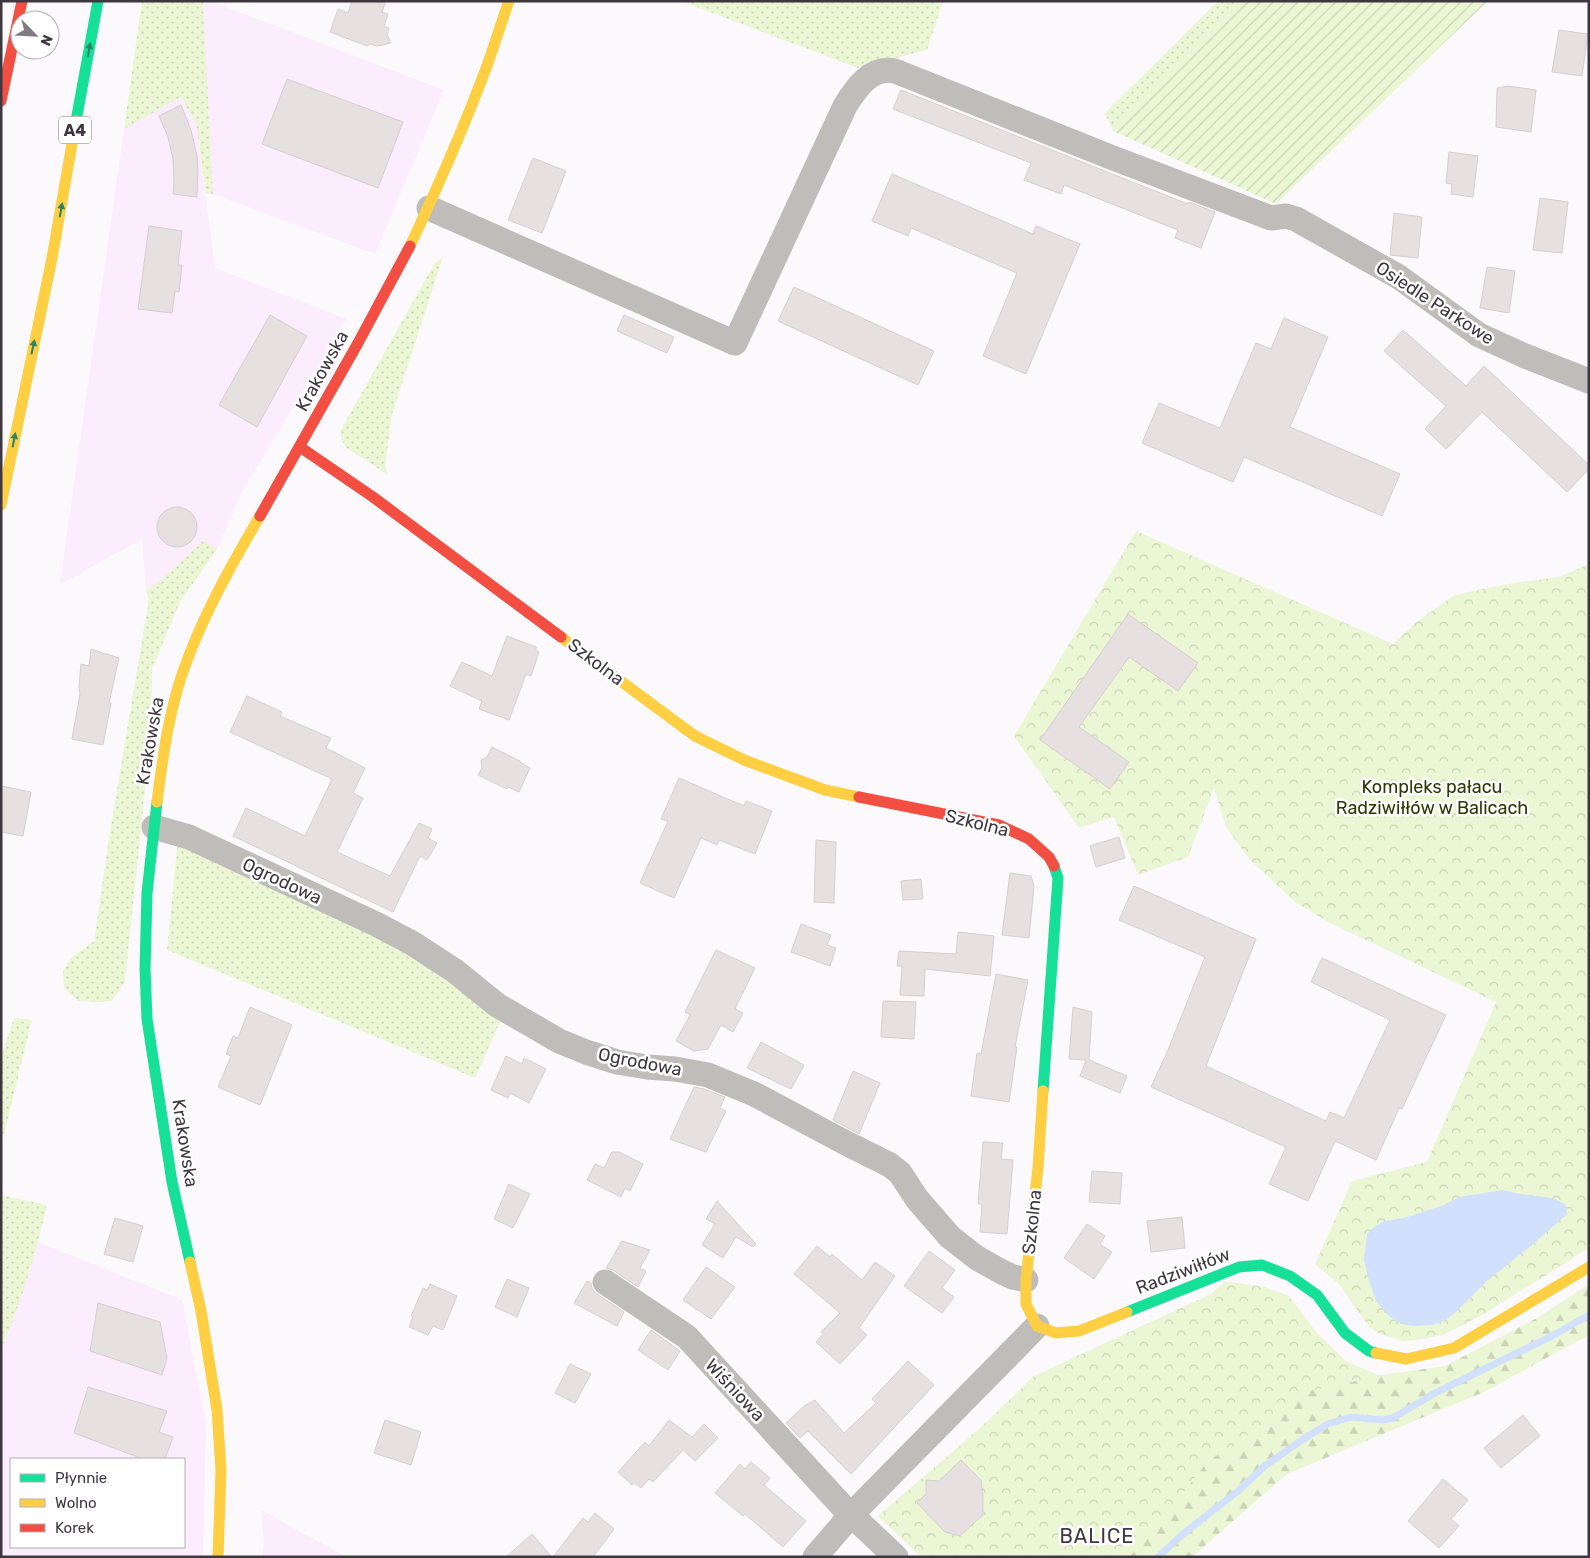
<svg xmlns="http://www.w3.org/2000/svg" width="1590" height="1558" viewBox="0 0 1590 1558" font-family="Rubik,sans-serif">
<defs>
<pattern id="grass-dots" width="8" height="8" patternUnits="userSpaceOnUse" patternTransform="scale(1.25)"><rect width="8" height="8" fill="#ebf7d4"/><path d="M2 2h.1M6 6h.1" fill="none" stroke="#cbd4b7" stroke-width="1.8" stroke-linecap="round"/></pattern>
<pattern id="forest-firs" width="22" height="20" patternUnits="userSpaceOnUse" patternTransform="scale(1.25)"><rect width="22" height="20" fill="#ebf7d4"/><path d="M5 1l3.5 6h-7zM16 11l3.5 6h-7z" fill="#cbd4b7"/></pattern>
<pattern id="park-crowns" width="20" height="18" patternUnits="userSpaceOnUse" patternTransform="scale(1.25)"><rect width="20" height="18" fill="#ebf7d4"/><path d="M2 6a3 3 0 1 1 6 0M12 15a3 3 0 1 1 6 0" fill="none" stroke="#cbd4b7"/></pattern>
<pattern id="garden-furrows" width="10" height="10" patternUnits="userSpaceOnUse" patternTransform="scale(1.25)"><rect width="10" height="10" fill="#ebf7d4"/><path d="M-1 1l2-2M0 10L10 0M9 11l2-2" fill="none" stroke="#cbd4b7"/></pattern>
</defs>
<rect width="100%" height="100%" fill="#fbf9fb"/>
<!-- built -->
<g fill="#fbedfd" fill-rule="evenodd">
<path d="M 203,1 L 210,1 L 444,90 L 375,254 L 213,194 Z"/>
<path d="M 181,97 L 196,124 L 215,268 L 346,319 L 243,490 L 217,549 L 203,541 L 160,582 L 146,591 L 142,539 L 60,584 L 124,129 Z"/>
<path d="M 38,1242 L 182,1300 L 206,1423 L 203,1557 L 1,1557 L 1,1350 L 10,1329 ZM 11,1459 L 184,1459 L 184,1547 L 11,1547 Z"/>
<path d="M 261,1510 L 346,1557 L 262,1557 L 264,1542 Z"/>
</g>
<!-- grass -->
<g fill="url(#grass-dots)">
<path d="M 142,1 L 203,1 L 213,194 L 206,194 L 196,124 L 181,97 L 124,129 Z"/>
<path d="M 681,1 L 943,1 L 927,50 L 858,68 Z"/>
<path d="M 1218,1 L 1243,1 L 1113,131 L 1105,113 Z"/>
<path d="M 443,257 L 392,414 L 385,465 L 388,475 L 347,448 C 342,442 340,438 341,430 L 434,264 Z"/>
<path d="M 203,541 L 217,549 L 180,602 L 152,669 L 151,732 L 125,982 L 112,1001 L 99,1002 L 78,1001 L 64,988 L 63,971 L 71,958 L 94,941 L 109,838 L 149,599 L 146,591 L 160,581 Z"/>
<path d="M 178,839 L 399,942 L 501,1020 L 475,1078 L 167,950 Z"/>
<path d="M 14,1018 L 32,1020 L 1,1146 L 1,1063 L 3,1051 Z"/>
<path d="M 1,1195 L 47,1205 C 36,1254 21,1303 1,1350 Z"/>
</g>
<!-- forest -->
<path fill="url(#forest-firs)" d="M 1589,1284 L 1589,1335 L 1484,1392 L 1287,1474 L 1192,1557 L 1110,1557 L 1168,1512 L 1207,1462 L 1270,1421 L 1304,1392 L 1353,1379 L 1445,1366 L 1537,1318 Z"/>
<!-- park -->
<g fill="url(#park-crowns)">
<path d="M 1136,531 L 1393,644 L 1414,624 L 1454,595 L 1519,582 L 1559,577 L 1589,564 L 1589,1248 L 1482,1315 L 1443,1335 L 1416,1340 L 1403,1341 L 1380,1334 L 1369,1327 L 1339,1284 L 1315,1264 L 1352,1181 L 1427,1162 L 1496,1002 L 1328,922 L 1295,902 L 1250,860 L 1226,827 L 1214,788 L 1188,857 L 1138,875 L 1114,817 L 1079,828 L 1014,736 Z"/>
<path d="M 1225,1281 L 1265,1287 L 1289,1296 L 1317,1333 L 1346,1361 L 1380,1376 L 1304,1392 L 1270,1421 L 1207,1462 L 1168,1512 L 1110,1557 L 921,1557 L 878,1516 L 979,1429 L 1034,1376 L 1211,1294 Z"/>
</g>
<!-- garden -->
<path fill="url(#garden-furrows)" d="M 1243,1 L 1488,1 L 1276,204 L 1113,131 Z"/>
<!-- water -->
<path fill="#d0e0fd" d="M 1503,1190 C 1511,1192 1519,1194 1527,1195 C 1543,1197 1552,1196 1566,1205 L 1567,1214 L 1531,1246 L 1488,1280 L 1458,1310 L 1446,1320 L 1433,1325 L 1414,1326 L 1401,1324 L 1389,1316 L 1376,1301 L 1368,1278 L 1364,1260 L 1367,1234 L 1374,1227 L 1385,1221 L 1404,1218 L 1444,1205 L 1459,1197 Z"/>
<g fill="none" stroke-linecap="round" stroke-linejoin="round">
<!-- stream -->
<path stroke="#d0e0fd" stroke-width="7" d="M 1158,1557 L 1183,1534 L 1238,1491 L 1266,1465 L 1308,1436 L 1328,1424 L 1351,1417 L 1383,1420 L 1393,1418 L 1435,1393 L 1552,1336 L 1589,1315"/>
</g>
<!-- building -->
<g fill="#e7e0e0" stroke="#d6cfd0">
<path d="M 352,1 L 386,1 L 382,12 L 388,14 L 384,26 L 389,28 L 387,34 L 391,43 L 377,46 L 370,44 L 367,46 L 330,32 L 338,9 L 348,13 Z"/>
<path d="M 1559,30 L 1588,34 L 1582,76 L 1552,72 Z"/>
<path d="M 287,79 L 403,122 L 378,188 L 262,144 Z"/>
<path d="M 1508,86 L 1536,90 L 1531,132 L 1496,127 L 1497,88 Z"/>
<path d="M 901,90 L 1188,204 L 1189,202 L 1215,212 L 1201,248 L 1175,238 L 1178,230 L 1064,185 L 1061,194 L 1024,180 L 1031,163 L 893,109 Z"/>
<path d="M 181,105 L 191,130 L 197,156 L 198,170 L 197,197 L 173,194 L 174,182 L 173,159 L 168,137 L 159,116 Z"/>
<path d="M 1449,152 L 1478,156 L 1473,197 L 1451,194 L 1452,184 L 1446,183 Z"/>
<path d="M 533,158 L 566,171 L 542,233 L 508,220 Z"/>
<path d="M 892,174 L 1033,234 L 1036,226 L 1080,244 L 1026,374 L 983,356 L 1017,273 L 911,228 L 908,236 L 872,221 Z"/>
<path d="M 1540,198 L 1568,202 L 1562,253 L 1533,250 Z"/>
<path d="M 1394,213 L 1422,217 L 1418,258 L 1390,255 Z"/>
<path d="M 149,226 L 182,231 L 178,265 L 182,265 L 179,292 L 175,291 L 172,313 L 138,309 Z"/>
<path d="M 1487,267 L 1515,271 L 1509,313 L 1480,308 Z"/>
<path d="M 794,287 L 934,351 L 918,385 L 778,321 Z"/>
<path d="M 270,315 L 307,336 L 257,427 L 219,405 Z"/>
<path d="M 624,315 L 674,337 L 667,353 L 617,331 Z"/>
<path d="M 1284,318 L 1328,337 L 1290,427 L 1400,474 L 1382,516 L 1244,457 L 1233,482 L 1142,443 L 1159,403 L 1220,428 L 1256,343 L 1271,349 Z"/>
<path d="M 1403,330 L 1466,386 L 1484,366 L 1589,465 L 1589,469 L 1567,492 L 1482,412 L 1446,449 L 1425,429 L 1446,406 L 1384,351 Z"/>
<circle cx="177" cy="527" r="20"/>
<path d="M 1128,614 L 1198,663 L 1178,691 L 1129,657 L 1079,727 L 1129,762 L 1110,789 L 1040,740 Z"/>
<path d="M 507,636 L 536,647 L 536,650 L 539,652 L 531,676 L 526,674 L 509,720 L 479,709 L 482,701 L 450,686 L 462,662 L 492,676 Z"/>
<path d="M 91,649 L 119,658 L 109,703 L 111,703 L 103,745 L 72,739 L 80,694 L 79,686 L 81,664 L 89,666 Z"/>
<path d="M 247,696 L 282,712 L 280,716 L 331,738 L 326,748 L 365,768 L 353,793 L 363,798 L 337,852 L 390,876 L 419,823 L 432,829 L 428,838 L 437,843 L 427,860 L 420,856 L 393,912 L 233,836 L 246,808 L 305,836 L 332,779 L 230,732 Z"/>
<path d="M 492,747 L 520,761 L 520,762 L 530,768 L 519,792 L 508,787 L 507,789 L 478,775 L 482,768 L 481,760 L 487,757 Z"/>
<path d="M 679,778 L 744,806 L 746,801 L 772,811 L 755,854 L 719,840 L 717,845 L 701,838 L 674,898 L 640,883 L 668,821 L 661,819 Z"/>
<path d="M 1,786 L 31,792 L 23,836 L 1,832 Z"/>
<path d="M 1119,837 L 1125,858 L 1096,867 L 1090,846 Z"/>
<path d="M 816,840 L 836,842 L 834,903 L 814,902 Z"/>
<path d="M 1010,873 L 1031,876 L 1034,886 L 1029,938 L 1002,935 Z"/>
<path d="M 921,879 L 923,899 L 903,900 L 901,881 Z"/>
<path d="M 1134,886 L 1256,939 L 1206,1066 L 1326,1121 L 1330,1112 L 1344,1118 L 1390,1020 L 1311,982 L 1322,958 L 1446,1015 L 1402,1109 L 1399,1108 L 1376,1160 L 1335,1141 L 1308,1201 L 1269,1184 L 1286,1147 L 1151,1087 L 1168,1050 L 1205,957 L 1119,920 Z"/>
<path d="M 801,924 L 831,935 L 827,945 L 836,948 L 830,966 L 791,952 Z"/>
<path d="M 958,932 L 994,936 L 990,976 L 925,969 L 924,996 L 900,995 L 902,966 L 897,966 L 899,951 L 956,954 Z"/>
<path d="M 716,950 L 755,968 L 735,1009 L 743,1013 L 733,1032 L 721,1025 L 708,1049 L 694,1051 L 676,1041 L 690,1015 L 685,1012 Z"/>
<path d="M 996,974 L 1028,980 L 1015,1047 L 1017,1047 L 1009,1102 L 971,1096 L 977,1053 L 981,1054 Z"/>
<path d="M 883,1001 L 916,1002 L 914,1039 L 881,1037 Z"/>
<path d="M 250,1007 L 292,1025 L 260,1105 L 218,1087 L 231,1056 L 226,1054 L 233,1036 L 238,1038 Z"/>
<path d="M 1073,1007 L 1092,1012 L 1089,1060 L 1127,1076 L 1120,1093 L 1080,1076 L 1086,1060 L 1069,1059 Z"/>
<path d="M 761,1042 L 804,1065 L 791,1089 L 747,1068 Z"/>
<path d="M 506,1056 L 522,1064 L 524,1058 L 546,1069 L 529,1103 L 510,1093 L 508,1098 L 491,1090 Z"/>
<path d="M 853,1071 L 880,1083 L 859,1134 L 833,1120 Z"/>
<path d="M 694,1087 L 704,1089 L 725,1097 L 720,1108 L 726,1111 L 706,1152 L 670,1139 Z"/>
<path d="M 983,1142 L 1003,1143 L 1001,1159 L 1013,1160 L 1007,1234 L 980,1232 L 982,1204 L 978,1204 Z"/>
<path d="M 612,1152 L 619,1152 L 643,1164 L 630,1191 L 625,1188 L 621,1197 L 587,1180 L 595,1164 L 604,1168 Z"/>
<path d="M 1092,1171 L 1122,1173 L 1120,1204 L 1089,1202 Z"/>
<path d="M 509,1184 L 530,1194 L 513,1228 L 494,1219 Z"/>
<path d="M 717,1201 L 756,1244 L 753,1247 L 736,1237 L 723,1258 L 702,1245 L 715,1224 L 706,1219 Z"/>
<path d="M 1182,1217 L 1185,1248 L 1151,1252 L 1147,1221 Z"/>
<path d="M 115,1218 L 143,1226 L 133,1262 L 104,1254 Z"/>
<path d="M 1087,1224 L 1105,1236 L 1100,1244 L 1112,1252 L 1094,1279 L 1064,1258 Z"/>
<path d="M 622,1241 L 650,1250 L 640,1268 L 646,1271 L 638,1287 L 613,1270 L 606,1268 Z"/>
<path d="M 817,1246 L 830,1257 L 832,1254 L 862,1280 L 875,1262 L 895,1276 L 859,1328 L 867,1335 L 840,1364 L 816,1342 L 823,1334 L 821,1332 L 840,1313 L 794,1274 Z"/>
<path d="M 929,1251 L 955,1270 L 942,1288 L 954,1297 L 942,1313 L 904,1286 Z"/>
<path d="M 706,1267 L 735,1287 L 711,1319 L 683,1300 Z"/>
<path d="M 507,1279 L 529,1288 L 517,1317 L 495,1307 Z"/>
<path d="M 587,1281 L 591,1283 L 592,1289 L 597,1294 L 624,1312 L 617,1326 L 574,1303 Z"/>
<path d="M 430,1284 L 457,1296 L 443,1330 L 433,1326 L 428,1335 L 409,1327 L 413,1317 L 411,1316 L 423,1288 L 427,1290 Z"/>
<path d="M 98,1303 L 160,1322 L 167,1358 L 162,1375 L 90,1351 Z"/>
<path d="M 651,1330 L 680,1351 L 668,1370 L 638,1350 Z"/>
<path d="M 908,1361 L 934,1385 L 851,1474 L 808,1431 L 800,1438 L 786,1423 L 804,1406 L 815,1400 L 844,1433 L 876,1403 L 872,1399 Z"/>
<path d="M 570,1364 L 591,1374 L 575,1403 L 555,1393 Z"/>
<path d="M 88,1387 L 167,1411 L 159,1432 L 173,1437 L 165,1459 L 143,1459 L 74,1433 Z"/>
<path d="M 1523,1415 L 1540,1436 L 1501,1468 L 1484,1448 Z"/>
<path d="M 385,1420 L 421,1432 L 411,1465 L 374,1453 Z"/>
<path d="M 669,1420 L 692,1437 L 704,1424 L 718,1438 L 695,1461 L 683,1450 L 653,1482 L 649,1479 L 641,1488 L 634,1482 L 632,1485 L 618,1472 L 645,1442 L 649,1446 Z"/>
<path d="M 961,1460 L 981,1480 L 983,1496 L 983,1515 L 960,1536 L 945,1532 L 917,1503 L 926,1494 L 926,1480 L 939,1481 Z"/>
<path d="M 751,1462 L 770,1478 L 764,1485 L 806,1521 L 783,1547 L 745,1514 L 743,1516 L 715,1493 L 740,1464 L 745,1469 Z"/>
<path d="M 1443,1479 L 1468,1500 L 1451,1519 L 1459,1526 L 1439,1548 L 1408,1521 Z"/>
<path d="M 595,1513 L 614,1529 L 593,1557 L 553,1557 L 583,1518 L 588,1522 Z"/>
<path d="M 532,1534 L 552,1557 L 506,1557 Z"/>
</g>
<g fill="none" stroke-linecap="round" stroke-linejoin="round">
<!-- street -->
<g stroke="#bebdba" stroke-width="25">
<path d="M 429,208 L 735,343 L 845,106 C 856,88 871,66 895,71 L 1113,158 L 1271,218 L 1286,216 L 1296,219 L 1399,277 L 1479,335 L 1525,356 L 1589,381"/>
<path d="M 154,827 L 189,837 L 376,924 L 412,943 L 455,971 L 497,1005 L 559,1041 L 586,1052 L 617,1062 L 647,1067 L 675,1069 L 708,1075 L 754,1094 L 844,1142 L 890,1165 L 900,1173 L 917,1199 L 950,1237 L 977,1258 L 1002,1272 L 1013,1277 L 1026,1280"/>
<path d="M 605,1282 L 687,1337 L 844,1508 L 896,1557"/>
<path d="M 815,1557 L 851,1515 L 1037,1326"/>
</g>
<!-- fast -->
<g stroke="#16e098" stroke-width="11">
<path d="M 76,121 L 98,1"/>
<path d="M 157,802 L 147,893 L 145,969 L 147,1019 L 172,1182 L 190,1262"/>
<path d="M 1043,1091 L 1058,878 L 1054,866"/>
<path d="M 1127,1312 L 1239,1267 L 1262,1265 L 1290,1276 L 1317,1295 L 1345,1333 L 1369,1351 L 1376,1353"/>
</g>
<!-- slow -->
<g stroke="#ffcf43" stroke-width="11">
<path d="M 410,246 C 435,193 459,139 480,84 C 491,57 499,29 509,1"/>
<path d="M 1,505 L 52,258 L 76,121"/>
<path d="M 561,637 L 695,736 L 744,760 L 825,790 L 859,797"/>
<path d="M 157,802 C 163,754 170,703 188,658 C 207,608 233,562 260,516"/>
<path d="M 1043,1091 L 1038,1167 L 1026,1280 L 1026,1304 L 1037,1326 L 1056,1333 L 1079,1331 L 1127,1312"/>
<path d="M 190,1262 L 201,1311 L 217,1410 L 221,1470 L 218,1557"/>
<path d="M 1376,1353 L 1406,1359 L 1454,1348 L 1589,1267"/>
</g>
<!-- jam -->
<g stroke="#f24e42" stroke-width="11">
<path d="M 1,101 L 22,1"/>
<path d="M 300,447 L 373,497 L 561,637"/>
<path d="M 260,516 L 358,343 L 410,246"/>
<path d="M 859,797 L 999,825 L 1029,839 L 1049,857 L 1054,866"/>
</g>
</g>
<!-- one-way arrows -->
<defs><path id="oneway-solid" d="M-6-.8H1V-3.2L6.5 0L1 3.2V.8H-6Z" transform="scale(1.25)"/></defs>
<g fill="#2d8368">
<use href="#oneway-solid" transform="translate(89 50) rotate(-80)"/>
<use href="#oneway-solid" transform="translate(61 210) rotate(-80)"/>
<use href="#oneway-solid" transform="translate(33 347) rotate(-78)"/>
<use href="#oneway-solid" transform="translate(14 440) rotate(-79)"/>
</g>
<g text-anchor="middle" stroke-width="5" stroke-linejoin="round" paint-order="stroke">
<!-- shield labels -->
<rect fill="#fff" stroke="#797379" stroke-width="1" x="59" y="116.5" width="32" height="27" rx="4"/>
<g font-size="16" font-weight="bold" fill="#3f3740">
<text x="75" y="136">A4</text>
</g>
<!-- street labels -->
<g font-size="18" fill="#3f3740" stroke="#fff">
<text transform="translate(1435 303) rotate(33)" y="6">Osiedle Parkowe</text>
<text transform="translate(322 371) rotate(-61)" y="6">Krakowska</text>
<text transform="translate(596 662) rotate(37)" y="6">Szkolna</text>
<text transform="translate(150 741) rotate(-80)" y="6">Krakowska</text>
<text transform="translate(977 823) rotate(14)" y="6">Szkolna</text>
<text transform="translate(282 881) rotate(25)" y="6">Ogrodowa</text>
<text transform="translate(640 1062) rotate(11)" y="6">Ogrodowa</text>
<text transform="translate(185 1143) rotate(81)" y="6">Krakowska</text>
<text transform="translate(1032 1222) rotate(-84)" y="6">Szkolna</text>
<text transform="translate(1183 1271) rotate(-21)" y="6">Radziwiłłów</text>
<text transform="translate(735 1390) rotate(47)" y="6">Wiśniowa</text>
</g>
<!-- park labels -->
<g font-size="18" fill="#2b3a00" stroke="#fff">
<text x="1432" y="793">Kompleks pałacu<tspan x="1432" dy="21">Radziwiłłów w Balicach</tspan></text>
</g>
<!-- quarter labels -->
<g font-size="20" letter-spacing="1" fill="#3f3740" stroke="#fff">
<text x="1097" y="1543">BALICE</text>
</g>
</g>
<!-- border -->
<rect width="1590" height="1558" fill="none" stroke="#3f3740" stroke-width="5"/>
<!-- legend -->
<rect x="10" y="1458" width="175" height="90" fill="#ffffff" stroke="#b2afb3"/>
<rect x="20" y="1474" width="25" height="8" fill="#16e098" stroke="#b2afb3"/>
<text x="55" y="1483" font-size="15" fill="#3f3740">Płynnie</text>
<rect x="20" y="1499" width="25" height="8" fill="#ffcf43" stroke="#b2afb3"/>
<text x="55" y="1508" font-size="15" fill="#3f3740">Wolno</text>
<rect x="20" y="1524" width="25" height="8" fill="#f24e42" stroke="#b2afb3"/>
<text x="55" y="1533" font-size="15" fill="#3f3740">Korek</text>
<!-- north arrow -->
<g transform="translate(35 35) rotate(114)"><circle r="24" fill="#ffffff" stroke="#b2afb3"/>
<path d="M0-4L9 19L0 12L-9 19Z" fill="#817b81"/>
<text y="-8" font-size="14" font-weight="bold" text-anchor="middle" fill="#3f3740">N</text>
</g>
</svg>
